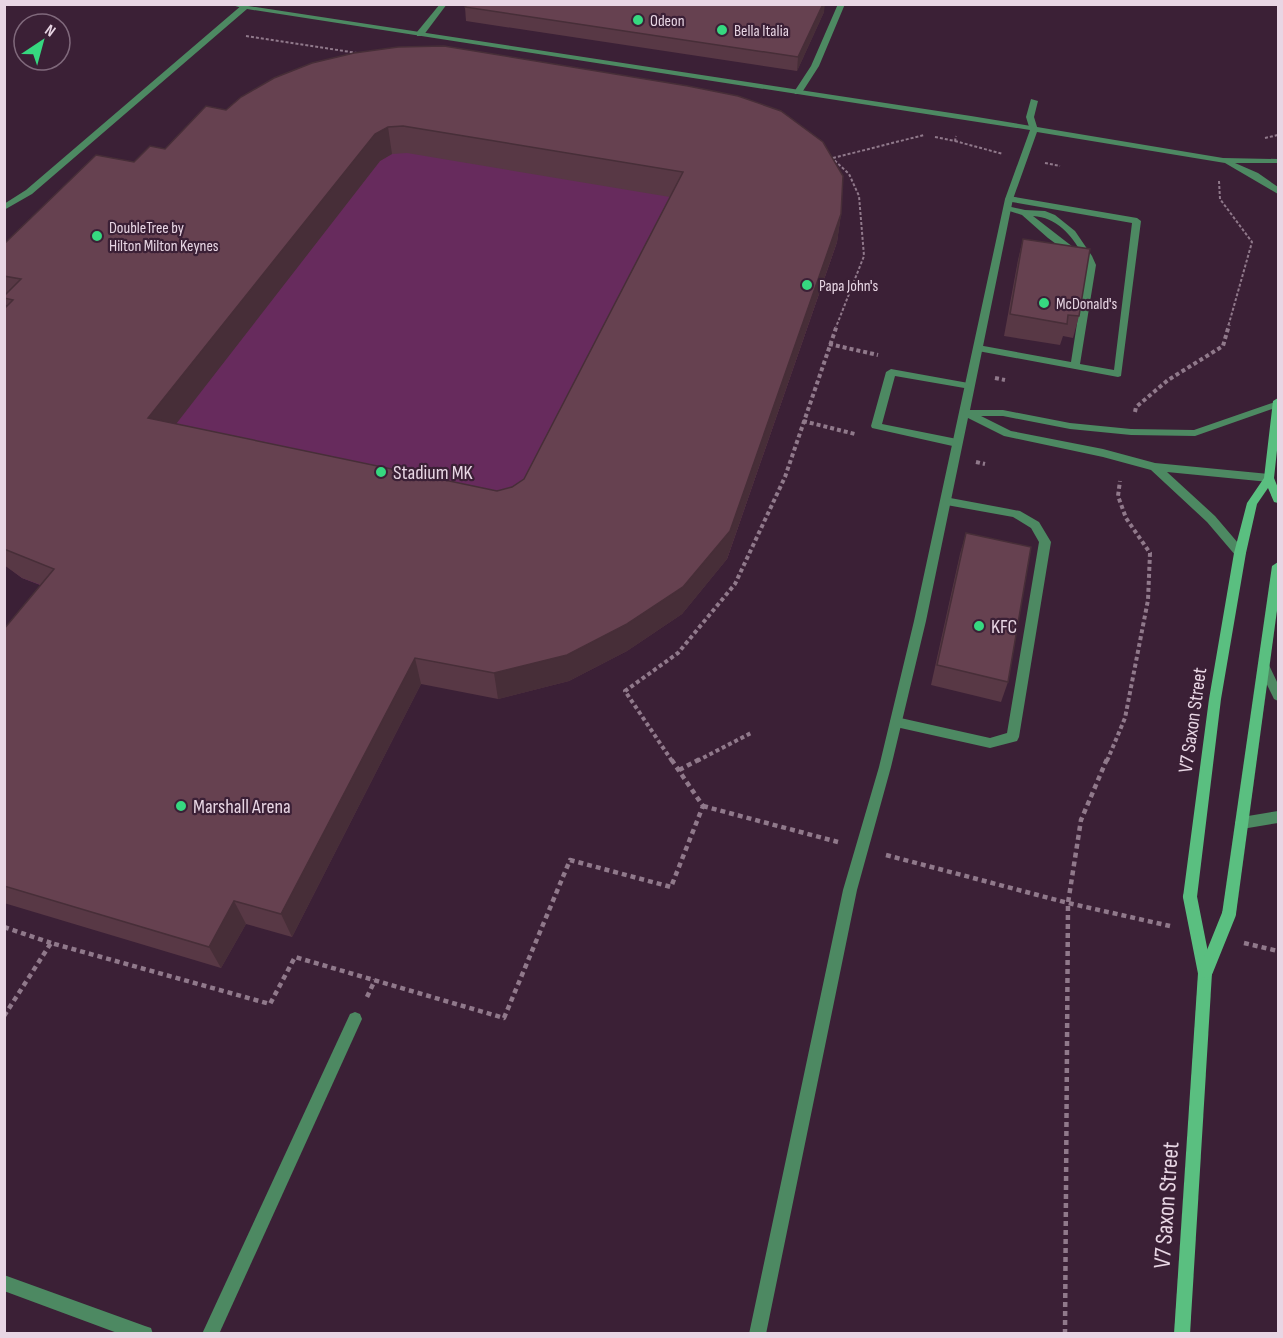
<svg xmlns="http://www.w3.org/2000/svg" width="1283" height="1338" viewBox="0 0 1283 1338" font-family="'Sofia Sans Condensed',sans-serif">
<rect width="100%" height="100%" fill="#3b2036"/>
<!-- green -->
<path fill="#672b5d" d="M 247,123 L 839,204 L 837,242 L 727,559 L 76,599 L 22,578 L 5,565 L 4,386 Z"/>
<g fill="none" stroke-linecap="round" stroke-linejoin="round">
<!-- path-far2 -->
<g stroke="#90798b" stroke-width="2" stroke-dasharray="3 2" stroke-linecap="butt">
<path d="M 246,36 L 357,53"/>
<path d="M 935,137 L 955,141 L 956,136"/>
<path d="M 1265,138 L 1278,135"/>
<path d="M 955,141 L 1003,154"/>
<path d="M 831,157 L 849,174 L 859,196 L 864,256 L 836,327"/>
<path d="M 833,158 L 924,135"/>
<path d="M 1045,163 L 1060,166"/>
<path d="M 1219,181 L 1220,199 L 1252,242 L 1228,327"/>
</g>
<!-- path-far1 -->
<g stroke="#90798b" stroke-width="4" stroke-dasharray="4 3" stroke-linecap="butt">
<path d="M 829,344 L 878,355"/>
<path d="M 995,378 L 1005,380"/>
<path d="M 1135,412 L 1136,407 L 1168,380 L 1223,346 L 1229,325"/>
<path d="M 803,421 L 855,434"/>
<path d="M 976,462 L 985,464"/>
<path d="M 672,761 L 625,691 L 678,653 L 735,584 L 785,477 L 837,325"/>
<path d="M 697,761 L 751,733"/>
<path d="M 1107,761 L 1125,718 L 1148,600 L 1150,553 L 1126,518 L 1118,496 L 1120,481"/>
</g>
<!-- path -->
<g stroke="#90798b" stroke-width="4.5" stroke-dasharray="5 4" stroke-linecap="butt">
<path d="M 679,770 L 700,759"/>
<path d="M 703,806 L 838,842"/>
<path d="M 886,855 L 1068,903 L 1170,926"/>
<path d="M 4,927 L 51,943"/>
<path d="M 1244,943 L 1278,951"/>
<path d="M 367,997 L 375,980"/>
<path d="M 4,1016 L 51,943 L 270,1004 L 295,957 L 504,1018 L 570,860 L 671,887 L 703,806 L 671,759"/>
<path d="M 1065,1334 L 1068,903 L 1081,820 L 1107,759"/>
</g>
<!-- lane -->
<g fill="#4d8962" fill-rule="evenodd">
<path d="M 229,4 L 250,4 L 245,9 Z"/>
<path d="M 440,4 L 447,4 L 423,36 L 417,36 L 417,32 Z"/>
<path d="M 838,4 L 845,4 L 819,66 L 801,94 L 795,94 L 794,92 L 811,66 Z"/>
<path d="M 1031,99 L 1038,101 L 1034,117 L 1038,130 L 1034,132 L 1030,130 L 1026,117 Z"/>
<path d="M 1009,196 L 1137,218 L 1141,221 L 1121,376 L 1118,377 L 978,351 L 973,348 L 978,345 L 1071,362 L 1086,266 L 1048,238 L 1022,215 L 1003,209 L 1007,206 L 1025,210 L 1045,211 L 1055,215 L 1075,231 L 1092,256 L 1096,265 L 1080,364 L 1114,370 L 1132,223 L 1006,201 L 1005,199 ZM 1033,216 C 1056,217 1072,235 1082,254 Z"/>
<path d="M 891,369 L 974,384 L 974,388 L 970,389 L 895,376 L 882,424 L 957,439 L 961,441 L 962,443 L 961,445 L 957,447 L 872,428 L 871,426 L 886,372 Z"/>
<path d="M 945,497 L 1020,511 L 1039,522 L 1051,542 L 1019,737 L 1017,741 L 990,748 L 896,727 L 892,726 L 890,722 L 892,718 L 896,717 L 990,738 L 1007,733 L 1039,542 L 1031,528 L 1013,517 L 941,504 L 940,501 Z"/>
<path d="M 355,1012 L 360,1014 L 362,1019 L 219,1334 L 202,1334 L 350,1014 Z"/>
</g>
<!-- street -->
<g fill="#4d8962" fill-rule="evenodd">
<path d="M 242,5 L 971,116 L 1223,158 L 1278,159 L 1278,163 L 1235,163 L 1258,173 L 1278,187 L 1278,194 L 1225,163 L 1037,132 L 1013,199 L 970,410 L 1003,410 L 1070,423 L 1131,429 L 1194,430 L 1278,401 L 1278,407 L 1195,436 L 1131,435 L 1070,429 L 1003,416 L 981,416 L 1011,431 L 1103,449 L 1155,463 L 1269,474 L 1274,478 L 1269,482 L 1167,472 L 1215,516 L 1244,550 L 1246,553 L 1244,556 L 1236,556 L 1207,522 L 1151,470 L 1103,457 L 1004,436 L 968,418 L 926,621 L 891,767 L 857,890 L 766,1334 L 749,1334 L 843,890 L 879,767 L 914,621 L 1005,199 L 1030,130 L 247,9 L 32,194 L 4,210 L 4,204 L 26,190 Z"/>
<path d="M 1264,661 L 1268,663 L 1278,684 L 1278,701 L 1274,699 L 1258,666 L 1260,663 Z"/>
<path d="M 1278,811 L 1278,823 L 1242,829 L 1237,827 L 1235,823 L 1237,819 L 1242,817 Z"/>
<path d="M 4,1275 L 145,1326 L 151,1328 L 153,1334 L 120,1334 L 4,1291 Z"/>
</g>
<!-- secondary -->
<g fill="#5abf80" fill-rule="evenodd">
<path d="M 1278,398 L 1278,441 L 1274,478 L 1278,488 L 1278,503 L 1274,502 L 1268,488 L 1257,504 L 1246,553 L 1221,699 L 1197,897 L 1195,901 L 1190,903 L 1185,901 L 1183,897 L 1209,699 L 1234,553 L 1247,503 L 1264,478 L 1273,401 Z"/>
<path d="M 1278,562 L 1278,603 L 1236,914 L 1234,918 L 1229,920 L 1224,918 L 1222,914 L 1272,566 Z"/>
<path d="M 1205,966 L 1210,968 L 1212,973 L 1190,1334 L 1174,1334 L 1198,973 L 1200,968 Z"/>
</g>
<!-- secondary-bridge -->
<g stroke="#5abf80" stroke-width="14">
<path d="M 1190,897 L 1205,973"/>
<path d="M 1206,971 L 1229,914"/>
</g>
</g>
<!-- wall -->
<g fill="#583845" fill-rule="evenodd">
<path d="M 465,7 L 824,12 L 797,71 L 466,21 Z"/>
<path d="M 312,63 L 841,214 L 837,242 L 727,559 L 682,614 L 627,651 L 569,681 L 498,699 L 421,684 L 292,937 L 246,924 L 221,968 L 4,903 L 4,629 L 41,585 L 22,578 L 4,565 L 4,309 L 7,306 L 4,302 L 4,244 L 134,162 L 165,149 L 226,110 ZM 407,153 L 670,197 L 524,479 L 512,487 L 497,491 L 175,424 L 380,161 L 392,154 Z"/>
<path d="M 1023,239 L 1079,316 L 1073,338 L 1063,336 L 1060,345 L 1004,336 L 1018,260 Z"/>
<path d="M 966,533 L 1008,682 L 1001,702 L 931,685 L 960,554 Z"/>
</g>
<!-- shaded-wall -->
<g fill="#472e38">
<path d="M 823,4 L 825,4 L 824,12 L 797,71 L 798,57 Z"/>
<path d="M 388,127 L 392,154 L 380,161 L 159,446 L 148,418 L 375,134 Z"/>
<path d="M 841,214 L 837,242 L 727,559 L 682,614 L 627,651 L 569,681 L 498,699 L 494,673 Z"/>
<path d="M 415,658 L 421,684 L 292,937 L 281,914 Z"/>
<path d="M 234,901 L 246,924 L 221,968 L 209,947 Z"/>
</g>
<!-- building -->
<g fill="#664150" stroke="#472e38" stroke-width="1.5" fill-rule="evenodd">
<path d="M 467,4 L 823,4 L 798,57 L 465,7 Z"/>
<path d="M 444,46 L 688,86 L 738,96 L 781,111 L 823,142 L 843,176 L 841,214 L 730,531 L 683,587 L 627,624 L 567,655 L 494,673 L 415,658 L 281,914 L 234,901 L 209,947 L 4,886 L 4,629 L 54,569 L 4,549 L 4,309 L 13,300 L 4,298 L 4,296 L 21,279 L 4,276 L 4,244 L 96,155 L 134,162 L 150,146 L 165,149 L 206,106 L 226,110 L 241,97 L 274,78 L 312,63 L 354,53 L 398,47 ZM 403,126 L 683,172 L 524,479 L 512,487 L 497,491 L 148,418 L 375,134 L 388,127 Z"/>
<path d="M 1023,239 L 1090,249 L 1079,316 L 1068,315 L 1067,324 L 1010,314 Z"/>
<path d="M 966,533 L 1031,547 L 1008,682 L 937,665 Z"/>
</g>
<!-- markers -->
<g fill="#36d880" stroke="#3b2036" stroke-width="2">
<circle cx="638" cy="20" r="6"/>
<circle cx="722" cy="30" r="6"/>
<circle cx="97" cy="236" r="6"/>
<circle cx="807" cy="285" r="6"/>
<circle cx="1044" cy="303" r="6"/>
<circle cx="381" cy="472" r="6"/>
<circle cx="979" cy="626" r="6"/>
<circle cx="181" cy="806" r="6"/>
</g>
<g text-anchor="middle" stroke-width="4.5" stroke-linejoin="round" paint-order="stroke">
<!-- far-poi labels -->
<g font-size="16" fill="#e8d6e4" stroke="#3b2036" text-anchor="start">
<text x="650" y="26">Odeon</text>
<text x="734" y="36">Bella Italia</text>
<text x="109" y="233">DoubleTree by<tspan x="109" dy="18">Hilton Milton Keynes</tspan></text>
<text x="819" y="291">Papa John's</text>
<text x="1056" y="309">McDonald's</text>
</g>
<!-- poi labels -->
<g font-size="20" fill="#e8d6e4" stroke="#3b2036" text-anchor="start">
<text x="393" y="479">Stadium MK</text>
<text x="991" y="633">KFC</text>
<text x="193" y="813">Marshall Arena</text>
</g>
<!-- street labels -->
<g font-size="20" fill="#e8d6e4" stroke="#3b2036">
<text transform="translate(1192 720) rotate(-82)" y="7">V7 Saxon Street</text>
</g>
<!-- near-street labels -->
<g font-size="24" fill="#e8d6e4" stroke="#3b2036">
<text transform="translate(1166 1205) rotate(-86)" y="8">V7 Saxon Street</text>
</g>
</g>
<!-- border -->
<rect width="1283" height="1338" fill="none" stroke="#e8d6e4" stroke-width="12"/>
<!-- north arrow -->
<g transform="translate(42 42) rotate(36)"><circle r="28" fill="#3b2036" stroke="#80697c" stroke-width="1.5"/>
<path d="M0-4.5L10 22L0 15L-10 22Z" fill="#36d880"/>
<text y="-9" font-size="16" font-weight="bold" text-anchor="middle" fill="#e8d6e4">N</text>
</g>
</svg>
